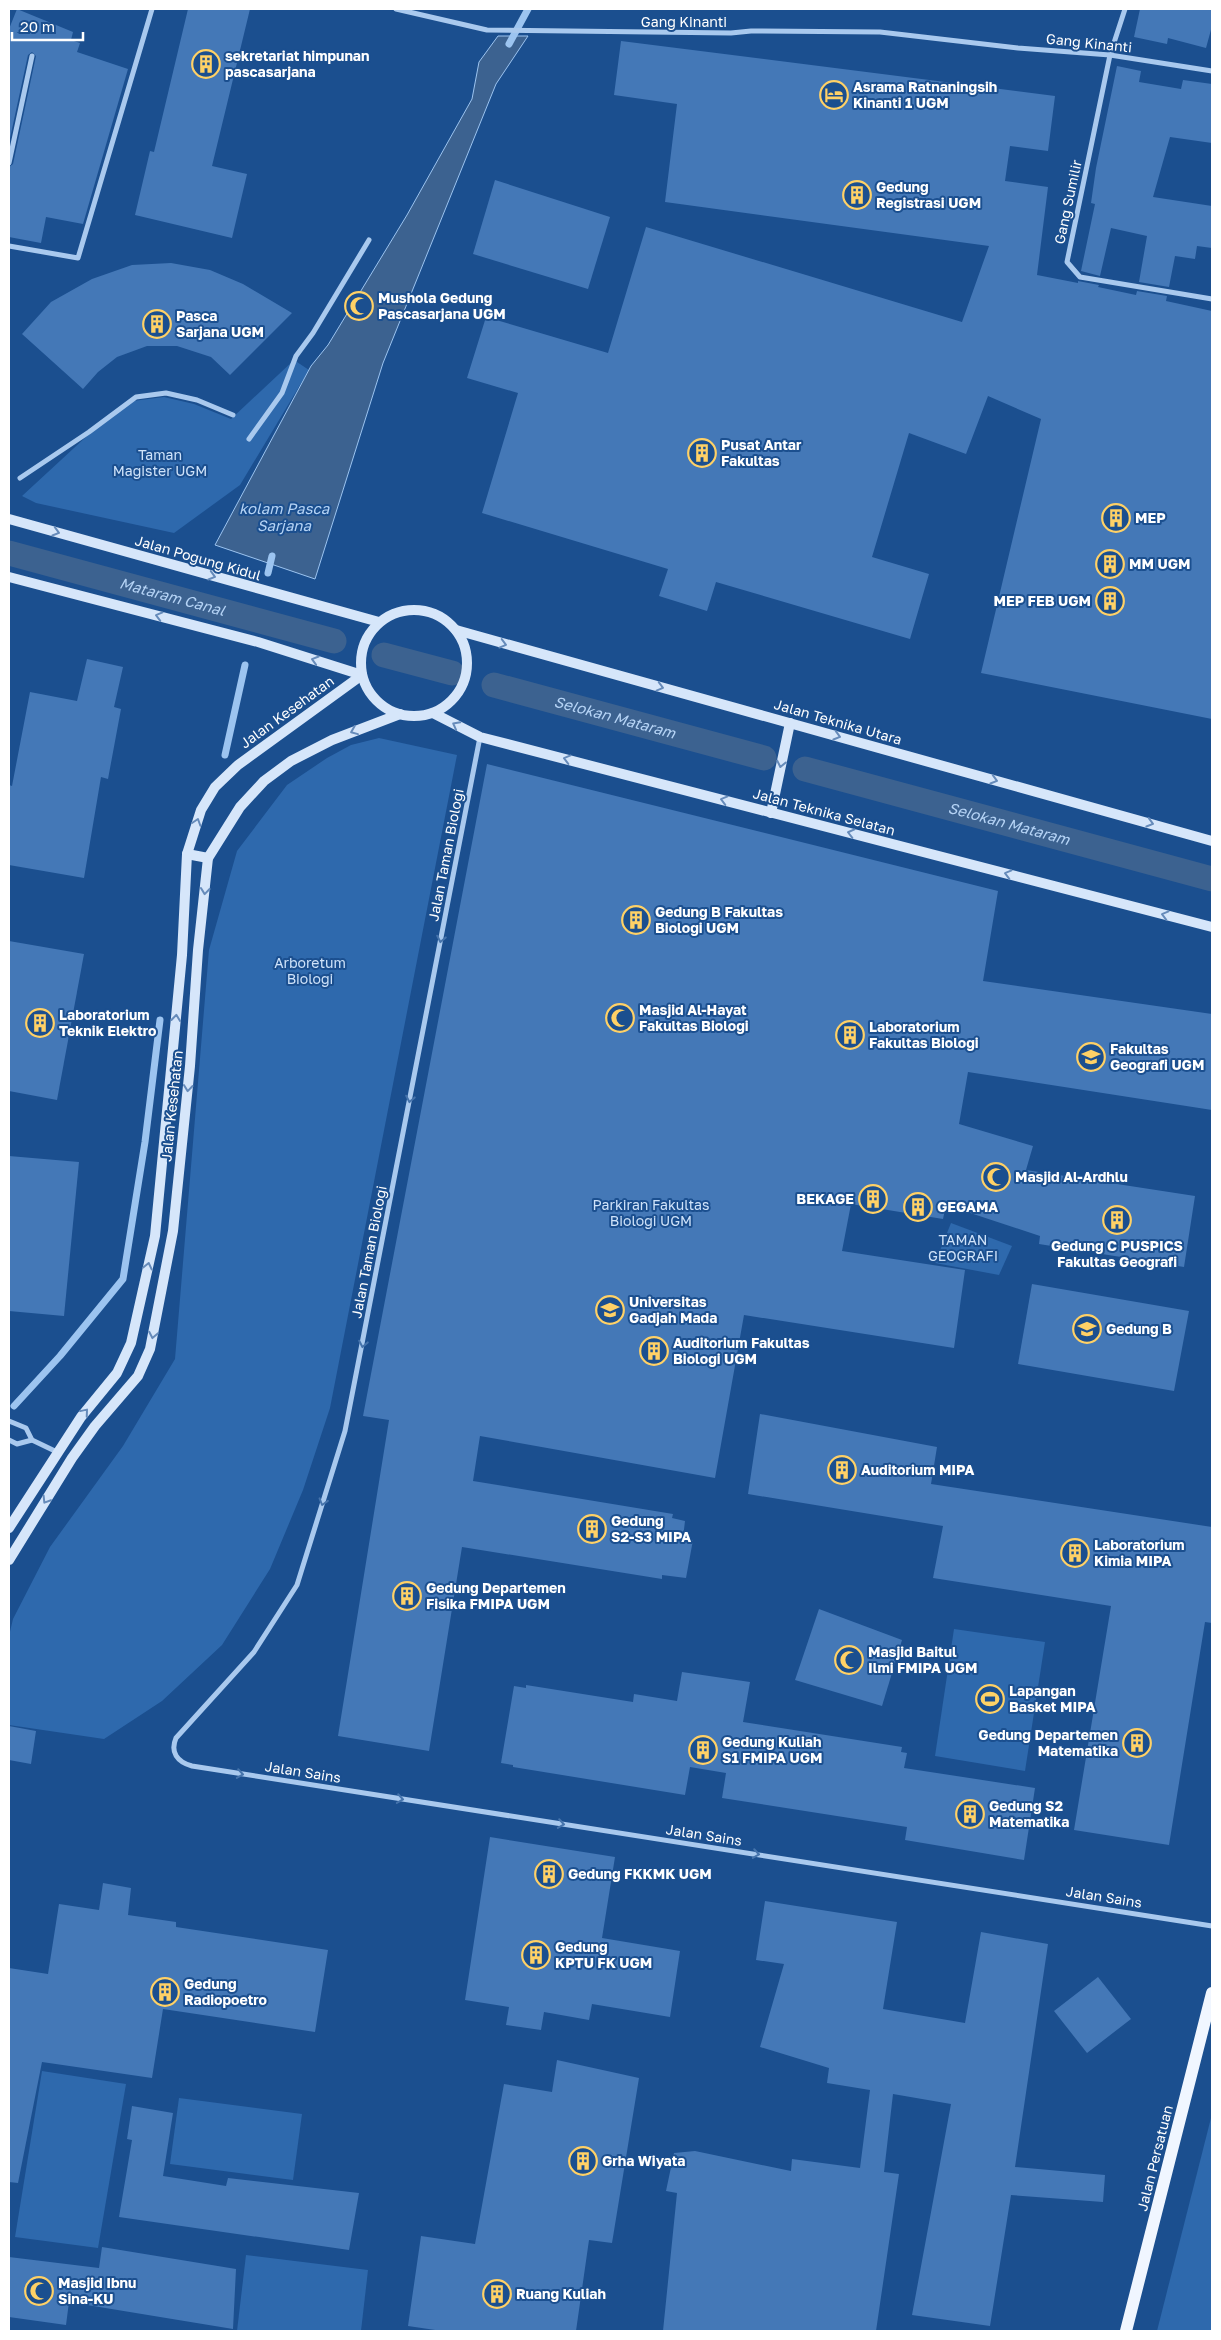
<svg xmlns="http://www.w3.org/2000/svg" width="1221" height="2340" viewBox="0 0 1221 2340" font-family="'Golos Text',sans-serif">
<rect width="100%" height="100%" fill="#1b4f8f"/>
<!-- green -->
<g fill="#2e69ad">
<path d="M 294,360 L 309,370 L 240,485 L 174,533 L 36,503 L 22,496 L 87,436 L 133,401 L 164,397 L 194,404 L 231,419 Z"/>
<path d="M 379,738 L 457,755 L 330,1408 L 303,1490 L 270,1569 L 222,1645 L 162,1701 L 104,1739 L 9,1725 L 9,1636 L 13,1619 L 50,1547 L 123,1446 L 175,1359 L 209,950 L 237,851 L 287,785 L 327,758 L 351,745 Z"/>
<path d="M 951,1223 L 1012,1246 L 999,1275 L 935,1263 Z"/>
<path d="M 954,1629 L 1045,1642 L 1025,1771 L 935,1756 Z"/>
<path d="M 42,2071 L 126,2084 L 98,2248 L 15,2237 Z"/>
<path d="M 179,2098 L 302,2114 L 293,2180 L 170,2164 Z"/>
<path d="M 1212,2114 L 1212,2331 L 1157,2331 Z"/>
<path d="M 246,2255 L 368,2270 L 361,2331 L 237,2331 Z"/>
</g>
<!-- water -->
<path fill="#3c6290" stroke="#9cc4f0" d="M 498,36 L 528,36 L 496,84 L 383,363 L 315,579 L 215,545 L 311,366 L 328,345 L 407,215 L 472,99 L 479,62 Z"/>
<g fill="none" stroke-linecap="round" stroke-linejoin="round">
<!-- stream -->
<g stroke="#9cc4f0" stroke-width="7">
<path d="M 509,44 L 528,9"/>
<path d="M 268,573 L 272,556"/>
<path d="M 225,755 L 245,665"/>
<path d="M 14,1406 L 60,1356 L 123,1279 L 145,1142 L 160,1020"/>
</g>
<!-- canal -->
<g stroke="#3c6290" stroke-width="25">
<path id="s1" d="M 9,553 L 334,641"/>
<path d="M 384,655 L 452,673"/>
<path id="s2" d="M 494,685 L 764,758"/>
<path id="s3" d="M 805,769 L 1212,879"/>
</g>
</g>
<!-- building -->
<g fill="#4478b7">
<path d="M 17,9 L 73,32 L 71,40 L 80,43 L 77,52 L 128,69 L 83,224 L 46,217 L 41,243 L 9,237 L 9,167 L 13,164 L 36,56 L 32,52 L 28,55 L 9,143 L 9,29 Z"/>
<path d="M 188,9 L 250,9 L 212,166 L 247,174 L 232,238 L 135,215 L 150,151 L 154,152 Z"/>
<path d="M 1140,9 L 1212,9 L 1212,26 L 1206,48 L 1168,38 L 1167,44 L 1134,37 Z"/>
<path d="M 621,41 L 1055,96 L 1048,151 L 1010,146 L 1005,181 L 1048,187 L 1037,275 L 1078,283 L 1078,281 L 1099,285 L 1098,287 L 1136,295 L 1137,291 L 1167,296 L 1166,301 L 1212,311 L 1212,719 L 981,673 L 1041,419 L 988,396 L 966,454 L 909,433 L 872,557 L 929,574 L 910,639 L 716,582 L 707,611 L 659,596 L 668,569 L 482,513 L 518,393 L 467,378 L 486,317 L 608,353 L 646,227 L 962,322 L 989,246 L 665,202 L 677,104 L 614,95 Z"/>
<path d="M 1117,66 L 1141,71 L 1139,82 L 1181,89 L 1183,80 L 1212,84 L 1212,143 L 1170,137 L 1153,197 L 1212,206 L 1212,248 L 1197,246 L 1195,259 L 1175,256 L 1169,287 L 1139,282 L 1147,236 L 1111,228 L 1100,276 L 1081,271 L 1095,204 L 1091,203 L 1096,168 Z"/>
<path d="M 495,180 L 610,217 L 588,289 L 473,254 Z"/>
<path d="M 171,263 L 210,270 L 243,284 L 292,313 L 230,375 L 211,357 L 177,346 L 147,346 L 117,357 L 98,372 L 83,389 L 22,334 L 51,302 L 92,279 L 132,265 Z"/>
<path d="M 87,659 L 123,667 L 114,707 L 121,709 L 108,779 L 101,777 L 84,878 L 9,865 L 9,785 L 12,786 L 30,692 L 77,701 Z"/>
<path d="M 487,764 L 998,891 L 983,981 L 1212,1014 L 1212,1110 L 968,1072 L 959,1124 L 1033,1146 L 1026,1170 L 1195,1196 L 1184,1267 L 1039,1244 L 1040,1236 L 946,1205 L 943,1219 L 851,1204 L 842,1251 L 965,1270 L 954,1348 L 744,1315 L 715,1478 L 480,1436 L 473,1481 L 673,1514 L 672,1518 L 685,1521 L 683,1538 L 693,1540 L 686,1578 L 662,1575 L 662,1579 L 462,1547 L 429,1751 L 338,1736 L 389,1420 L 363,1416 Z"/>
<path d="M 9,941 L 84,954 L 57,1100 L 9,1091 Z"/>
<path d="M 9,1156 L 79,1162 L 64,1316 L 9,1311 Z"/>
<path d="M 1032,1284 L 1189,1311 L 1174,1391 L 1018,1364 Z"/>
<path d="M 760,1414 L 937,1447 L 931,1484 L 1212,1527 L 1212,1623 L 1205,1622 L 1169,1845 L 1074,1830 L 1111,1606 L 933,1578 L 943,1526 L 748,1494 Z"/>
<path d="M 819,1609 L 902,1640 L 882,1706 L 795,1680 Z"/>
<path d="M 682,1672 L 750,1682 L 743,1722 L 902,1747 L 901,1752 L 907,1753 L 904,1768 L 1035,1788 L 1024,1860 L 905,1840 L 907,1827 L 722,1798 L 726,1773 L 690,1767 L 685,1795 L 513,1767 L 513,1765 L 501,1763 L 514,1686 L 526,1688 L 526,1685 L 633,1702 L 634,1694 L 677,1701 Z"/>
<path d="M 9,1726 L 36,1731 L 31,1764 L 9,1760 Z"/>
<path d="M 490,1837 L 615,1857 L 602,1938 L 680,1951 L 670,2017 L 592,2004 L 589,2020 L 544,2012 L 541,2030 L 506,2025 L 509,2007 L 465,2000 Z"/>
<path d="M 103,1883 L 131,1888 L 128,1915 L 176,1922 L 176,1927 L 328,1950 L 315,2032 L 163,2009 L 152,2078 L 42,2062 L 18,2183 L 9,2182 L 9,1968 L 48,1974 L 59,1904 L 99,1910 Z"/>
<path d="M 765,1901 L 897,1922 L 883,2009 L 965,2023 L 981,1932 L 1048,1944 L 1015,2167 L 1105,2175 L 1103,2202 L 1011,2195 L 990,2326 L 912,2315 L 951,2104 L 893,2094 L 884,2172 L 899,2174 L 876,2331 L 663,2331 L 677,2193 L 666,2191 L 674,2153 L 695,2151 L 791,2171 L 792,2159 L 860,2168 L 870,2090 L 827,2083 L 829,2068 L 760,2047 L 784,1964 L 756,1960 Z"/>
<path d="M 1098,1977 L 1131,2019 L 1087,2053 L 1054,2011 Z"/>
<path d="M 557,2060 L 639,2078 L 612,2243 L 589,2240 L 576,2331 L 442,2331 L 408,2326 L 421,2236 L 475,2244 L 504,2084 L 552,2092 Z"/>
<path d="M 132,2106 L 173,2113 L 163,2176 L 226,2186 L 228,2178 L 359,2193 L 349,2250 L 119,2217 L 132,2140 L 127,2139 Z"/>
<path d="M 102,2247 L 236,2269 L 233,2329 L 69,2302 L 66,2325 L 9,2317 L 9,2257 L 99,2268 Z"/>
</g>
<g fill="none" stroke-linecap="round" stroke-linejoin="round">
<!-- street -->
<g stroke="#a9c9ee" stroke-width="5">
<path d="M 396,9 L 487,30 L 731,33 L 751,31 L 880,32 L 1018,48 L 1110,55 L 1212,71"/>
<path d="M 1125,9 L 1110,55 L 1067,262 L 1080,277 L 1212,299"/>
<path d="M 9,163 L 32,56"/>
<path d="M 9,246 L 78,258 L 152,9"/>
<path d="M 249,439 L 282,393 L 296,356 L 313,333 L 369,240"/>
<path d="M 20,478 L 89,432 L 136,397 L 166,393 L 197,400 L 233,415"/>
<path d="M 480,737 L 345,1431 L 297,1585 L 254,1652 L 176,1738 C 170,1752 177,1762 192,1766 L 1212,1926"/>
<path d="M 9,1421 L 26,1428 L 32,1440 L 57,1452"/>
<path d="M 9,1440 L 17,1444 L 32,1440"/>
</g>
<!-- secondary -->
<g stroke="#d6e6fa" stroke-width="10">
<path d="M 9,519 L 379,622"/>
<path d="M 9,577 L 258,642 L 362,675"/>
<circle cx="414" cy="663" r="53"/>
<path d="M 456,630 L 1212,841"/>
<path d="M 433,713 L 480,737 L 1212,927"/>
<path d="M 771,813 L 790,723"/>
<path d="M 187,854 L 208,858"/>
<path d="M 9,1528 L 81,1417 L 117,1373 L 131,1343 L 155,1236 L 182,955 L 187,854 L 201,810 L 215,787 L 238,765 L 362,675"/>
<path d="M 9,1560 L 72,1458 L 95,1426 L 138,1376 L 150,1349 L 173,1231 L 190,1066 L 198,950 L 208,858 L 240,807 L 264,781 L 291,761 L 332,740 L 400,714"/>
</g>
<!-- primary -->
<path stroke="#f0f6ff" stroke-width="12" d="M 1126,2331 L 1212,1993"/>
</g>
<!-- one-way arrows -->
<defs><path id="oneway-chevron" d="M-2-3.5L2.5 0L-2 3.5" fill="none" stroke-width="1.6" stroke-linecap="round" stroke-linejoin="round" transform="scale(1.25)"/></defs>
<g stroke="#668bba">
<use href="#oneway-chevron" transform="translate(56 532) rotate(16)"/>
<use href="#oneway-chevron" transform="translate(212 576) rotate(16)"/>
<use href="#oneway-chevron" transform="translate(159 616) rotate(-165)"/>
<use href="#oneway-chevron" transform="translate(503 644) rotate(15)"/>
<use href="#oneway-chevron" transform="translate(315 660) rotate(-163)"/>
<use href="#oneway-chevron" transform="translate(660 687) rotate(15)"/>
<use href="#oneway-chevron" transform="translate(456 725) rotate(-152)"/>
<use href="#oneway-chevron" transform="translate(354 731) rotate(158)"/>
<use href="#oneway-chevron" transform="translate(837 736) rotate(16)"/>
<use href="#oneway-chevron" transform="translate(567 759) rotate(-165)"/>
<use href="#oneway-chevron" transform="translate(781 764) rotate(102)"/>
<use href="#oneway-chevron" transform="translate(994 780) rotate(16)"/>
<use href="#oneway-chevron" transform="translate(724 800) rotate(-165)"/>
<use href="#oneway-chevron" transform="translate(197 822) rotate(-72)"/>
<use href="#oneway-chevron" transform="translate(1150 823) rotate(16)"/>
<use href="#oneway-chevron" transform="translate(851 833) rotate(-166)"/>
<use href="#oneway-chevron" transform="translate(1008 874) rotate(-165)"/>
<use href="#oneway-chevron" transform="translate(205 891) rotate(96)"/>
<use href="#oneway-chevron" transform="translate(1165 915) rotate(-165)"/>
<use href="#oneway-chevron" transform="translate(176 1018) rotate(-84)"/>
<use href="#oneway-chevron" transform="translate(188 1088) rotate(96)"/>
<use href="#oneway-chevron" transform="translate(148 1266) rotate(-77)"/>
<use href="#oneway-chevron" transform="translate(153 1335) rotate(101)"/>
<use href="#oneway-chevron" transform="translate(85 1412) rotate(-50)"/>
<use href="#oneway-chevron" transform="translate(46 1500) rotate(122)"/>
</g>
<g stroke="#4674ac">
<use href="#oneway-chevron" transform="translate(441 939) rotate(101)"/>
<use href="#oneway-chevron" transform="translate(410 1099) rotate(101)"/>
<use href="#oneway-chevron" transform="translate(363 1344) rotate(101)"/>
<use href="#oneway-chevron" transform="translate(323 1502) rotate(107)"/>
<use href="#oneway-chevron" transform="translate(240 1774) rotate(9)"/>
<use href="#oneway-chevron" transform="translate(400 1799) rotate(9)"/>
<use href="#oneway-chevron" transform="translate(561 1824) rotate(9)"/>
<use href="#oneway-chevron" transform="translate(756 1854) rotate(9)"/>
</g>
<!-- icons -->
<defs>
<symbol id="building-ring" viewBox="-11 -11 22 22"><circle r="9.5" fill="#1b4f8f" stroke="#ffd166" stroke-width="1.5"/><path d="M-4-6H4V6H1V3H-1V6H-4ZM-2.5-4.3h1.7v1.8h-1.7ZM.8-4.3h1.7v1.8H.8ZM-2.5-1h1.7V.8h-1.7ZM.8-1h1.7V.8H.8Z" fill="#ffd166"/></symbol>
<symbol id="hotel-ring" viewBox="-11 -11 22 22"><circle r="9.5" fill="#1b4f8f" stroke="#ffd166" stroke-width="1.5"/><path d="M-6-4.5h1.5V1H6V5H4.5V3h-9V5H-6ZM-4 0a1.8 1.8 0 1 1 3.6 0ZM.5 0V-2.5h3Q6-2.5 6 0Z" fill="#ffd166"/></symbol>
<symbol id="mosque-ring" viewBox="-11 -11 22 22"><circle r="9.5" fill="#1b4f8f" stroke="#ffd166" stroke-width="1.5"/><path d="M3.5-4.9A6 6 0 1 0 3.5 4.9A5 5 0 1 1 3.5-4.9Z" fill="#ffd166"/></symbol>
<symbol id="university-ring" viewBox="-11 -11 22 22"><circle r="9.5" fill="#1b4f8f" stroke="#ffd166" stroke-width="1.5"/><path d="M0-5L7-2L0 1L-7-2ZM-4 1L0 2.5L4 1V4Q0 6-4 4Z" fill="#ffd166"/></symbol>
<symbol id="stadium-ring" viewBox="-11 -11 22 22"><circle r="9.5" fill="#1b4f8f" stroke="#ffd166" stroke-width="1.5"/><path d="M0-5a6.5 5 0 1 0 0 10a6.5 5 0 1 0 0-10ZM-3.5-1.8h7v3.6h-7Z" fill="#ffd166"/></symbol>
</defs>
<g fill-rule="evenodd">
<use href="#building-ring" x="190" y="48" width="32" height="32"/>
<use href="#hotel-ring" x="818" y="79" width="32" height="32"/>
<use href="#building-ring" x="841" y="179" width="32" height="32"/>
<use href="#mosque-ring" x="343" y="290" width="32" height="32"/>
<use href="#building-ring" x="141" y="308" width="32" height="32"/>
<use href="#building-ring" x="686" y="437" width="32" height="32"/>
<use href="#building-ring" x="1100" y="502" width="32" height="32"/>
<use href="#building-ring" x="1094" y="548" width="32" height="32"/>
<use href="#building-ring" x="1094" y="585" width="32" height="32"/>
<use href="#building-ring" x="620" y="904" width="32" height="32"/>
<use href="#mosque-ring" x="604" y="1002" width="32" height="32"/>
<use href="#building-ring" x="24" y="1007" width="32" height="32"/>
<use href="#building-ring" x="834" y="1019" width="32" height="32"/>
<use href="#university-ring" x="1075" y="1041" width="32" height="32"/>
<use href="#mosque-ring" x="980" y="1161" width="32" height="32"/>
<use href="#building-ring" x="857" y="1183" width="32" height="32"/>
<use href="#building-ring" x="902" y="1191" width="32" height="32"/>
<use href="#building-ring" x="1101" y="1204" width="32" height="32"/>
<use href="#university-ring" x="594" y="1294" width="32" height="32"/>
<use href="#university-ring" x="1071" y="1313" width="32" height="32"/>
<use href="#building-ring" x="638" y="1335" width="32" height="32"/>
<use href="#building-ring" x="826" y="1454" width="32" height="32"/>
<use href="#building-ring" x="576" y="1513" width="32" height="32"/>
<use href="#building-ring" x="1059" y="1537" width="32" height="32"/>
<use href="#building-ring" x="391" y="1580" width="32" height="32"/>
<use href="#mosque-ring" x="833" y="1644" width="32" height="32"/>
<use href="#stadium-ring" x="974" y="1683" width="32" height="32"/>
<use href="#building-ring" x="1121" y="1727" width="32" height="32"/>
<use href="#building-ring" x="687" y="1734" width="32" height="32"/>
<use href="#building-ring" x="954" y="1798" width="32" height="32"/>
<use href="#building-ring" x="533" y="1858" width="32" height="32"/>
<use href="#building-ring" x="520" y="1939" width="32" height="32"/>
<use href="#building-ring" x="149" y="1976" width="32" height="32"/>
<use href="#building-ring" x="567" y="2145" width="32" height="32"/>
<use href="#mosque-ring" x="23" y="2275" width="32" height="32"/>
<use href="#building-ring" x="481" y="2278" width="32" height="32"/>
</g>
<g text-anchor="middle" stroke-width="4" stroke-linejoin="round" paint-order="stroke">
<!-- street labels -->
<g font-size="14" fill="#fff" stroke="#1b4f8f">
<text x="684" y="27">Gang Kinanti</text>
<text transform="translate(1089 43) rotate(6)" y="5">Gang Kinanti</text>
<text transform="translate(1068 202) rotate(-78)" y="5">Gang Sumilir</text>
<text transform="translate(198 558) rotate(16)" y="5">Jalan Pogung Kidul</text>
<text transform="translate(287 712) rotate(-36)" y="5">Jalan Kesehatan</text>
<text transform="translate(838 722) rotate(16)" y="5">Jalan Teknika Utara</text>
<text transform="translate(824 812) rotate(15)" y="5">Jalan Teknika Selatan</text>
<text transform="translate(446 855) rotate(-79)" y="5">Jalan Taman Biologi</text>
<text transform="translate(172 1106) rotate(-84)" y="5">Jalan Kesehatan</text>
<text transform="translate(369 1252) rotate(-79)" y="5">Jalan Taman Biologi</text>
<text transform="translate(303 1772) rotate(9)" y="5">Jalan Sains</text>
<text transform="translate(704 1835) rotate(9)" y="5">Jalan Sains</text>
<text transform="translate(1104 1897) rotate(9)" y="5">Jalan Sains</text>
<text transform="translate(1155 2158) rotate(-76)" y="5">Jalan Persatuan</text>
</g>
<!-- poi labels -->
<g font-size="14" font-weight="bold" fill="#fff" stroke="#1b4f8f" text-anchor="start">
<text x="225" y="61">sekretariat himpunan<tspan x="225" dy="16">pascasarjana</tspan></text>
<text x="853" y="92">Asrama Ratnaningsih<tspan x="853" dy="16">Kinanti 1 UGM</tspan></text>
<text x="876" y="192">Gedung<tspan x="876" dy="16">Registrasi UGM</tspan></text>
<text x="378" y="303">Mushola Gedung<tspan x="378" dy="16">Pascasarjana UGM</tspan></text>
<text x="176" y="321">Pasca<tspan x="176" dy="16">Sarjana UGM</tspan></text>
<text x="721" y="450">Pusat Antar<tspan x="721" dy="16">Fakultas</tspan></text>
<text x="1135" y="523">MEP</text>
<text x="1129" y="569">MM UGM</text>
<text x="1091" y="606" text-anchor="end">MEP FEB UGM</text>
<text x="655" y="917">Gedung B Fakultas<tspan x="655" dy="16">Biologi UGM</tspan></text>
<text x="639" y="1015">Masjid Al-Hayat<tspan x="639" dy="16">Fakultas Biologi</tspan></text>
<text x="59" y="1020">Laboratorium<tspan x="59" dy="16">Teknik Elektro</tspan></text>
<text x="869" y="1032">Laboratorium<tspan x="869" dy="16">Fakultas Biologi</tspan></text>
<text x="1110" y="1054">Fakultas<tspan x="1110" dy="16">Geografi UGM</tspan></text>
<text x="1015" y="1182">Masjid Al-Ardhlu</text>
<text x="854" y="1204" text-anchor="end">BEKAGE</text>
<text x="937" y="1212">GEGAMA</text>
<text x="1117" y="1251" text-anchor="middle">Gedung C PUSPICS<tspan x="1117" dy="16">Fakultas Geografi</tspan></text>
<text x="629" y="1307">Universitas<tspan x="629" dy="16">Gadjah Mada</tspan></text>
<text x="1106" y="1334">Gedung B</text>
<text x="673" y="1348">Auditorium Fakultas<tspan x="673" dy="16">Biologi UGM</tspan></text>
<text x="861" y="1475">Auditorium MIPA</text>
<text x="611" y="1526">Gedung<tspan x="611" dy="16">S2-S3 MIPA</tspan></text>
<text x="1094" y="1550">Laboratorium<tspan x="1094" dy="16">Kimia MIPA</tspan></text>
<text x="426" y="1593">Gedung Departemen<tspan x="426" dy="16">Fisika FMIPA UGM</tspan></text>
<text x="868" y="1657">Masjid Baitul<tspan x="868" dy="16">Ilmi FMIPA UGM</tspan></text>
<text x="1009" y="1696">Lapangan<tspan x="1009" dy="16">Basket MIPA</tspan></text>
<text x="1118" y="1740" text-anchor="end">Gedung Departemen<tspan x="1118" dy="16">Matematika</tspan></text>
<text x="722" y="1747">Gedung Kuliah<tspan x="722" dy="16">S1 FMIPA UGM</tspan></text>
<text x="989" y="1811">Gedung S2<tspan x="989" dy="16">Matematika</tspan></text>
<text x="568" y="1879">Gedung FKKMK UGM</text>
<text x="555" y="1952">Gedung<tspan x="555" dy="16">KPTU FK UGM</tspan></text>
<text x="184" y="1989">Gedung<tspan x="184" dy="16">Radiopoetro</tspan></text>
<text x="602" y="2166">Grha Wiyata</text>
<text x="58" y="2288">Masjid Ibnu<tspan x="58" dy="16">Sina-KU</tspan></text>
<text x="516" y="2299">Ruang Kuliah</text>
</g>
<!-- park labels -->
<g font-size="14" fill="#cfe3fa" stroke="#1b4f8f">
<text x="160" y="460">Taman<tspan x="160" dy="16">Magister UGM</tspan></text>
<text x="310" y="968">Arboretum<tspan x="310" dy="16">Biologi</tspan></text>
<text x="651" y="1210">Parkiran Fakultas<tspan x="651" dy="16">Biologi UGM</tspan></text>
<text x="963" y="1245">TAMAN<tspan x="963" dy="16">GEOGRAFI</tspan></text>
</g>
<!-- water labels -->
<g font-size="15" font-style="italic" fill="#b5d3f5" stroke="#1b4f8f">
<text x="284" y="514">kolam Pasca<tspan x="284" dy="17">Sarjana</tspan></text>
<text dy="5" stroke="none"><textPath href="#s1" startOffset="169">Mataram Canal</textPath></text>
<text dy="5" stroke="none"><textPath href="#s2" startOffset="125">Selokan Mataram</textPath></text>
<text dy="5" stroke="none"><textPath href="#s3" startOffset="211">Selokan Mataram</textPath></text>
</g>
</g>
<!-- border -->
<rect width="1221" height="2340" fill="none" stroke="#ffffff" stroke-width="20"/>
<!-- scale -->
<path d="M12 32v8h71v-8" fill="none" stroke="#ffffff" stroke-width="2.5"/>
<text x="20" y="32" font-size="15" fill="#ffffff" stroke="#1b4f8f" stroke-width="4" paint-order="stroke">20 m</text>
</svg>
